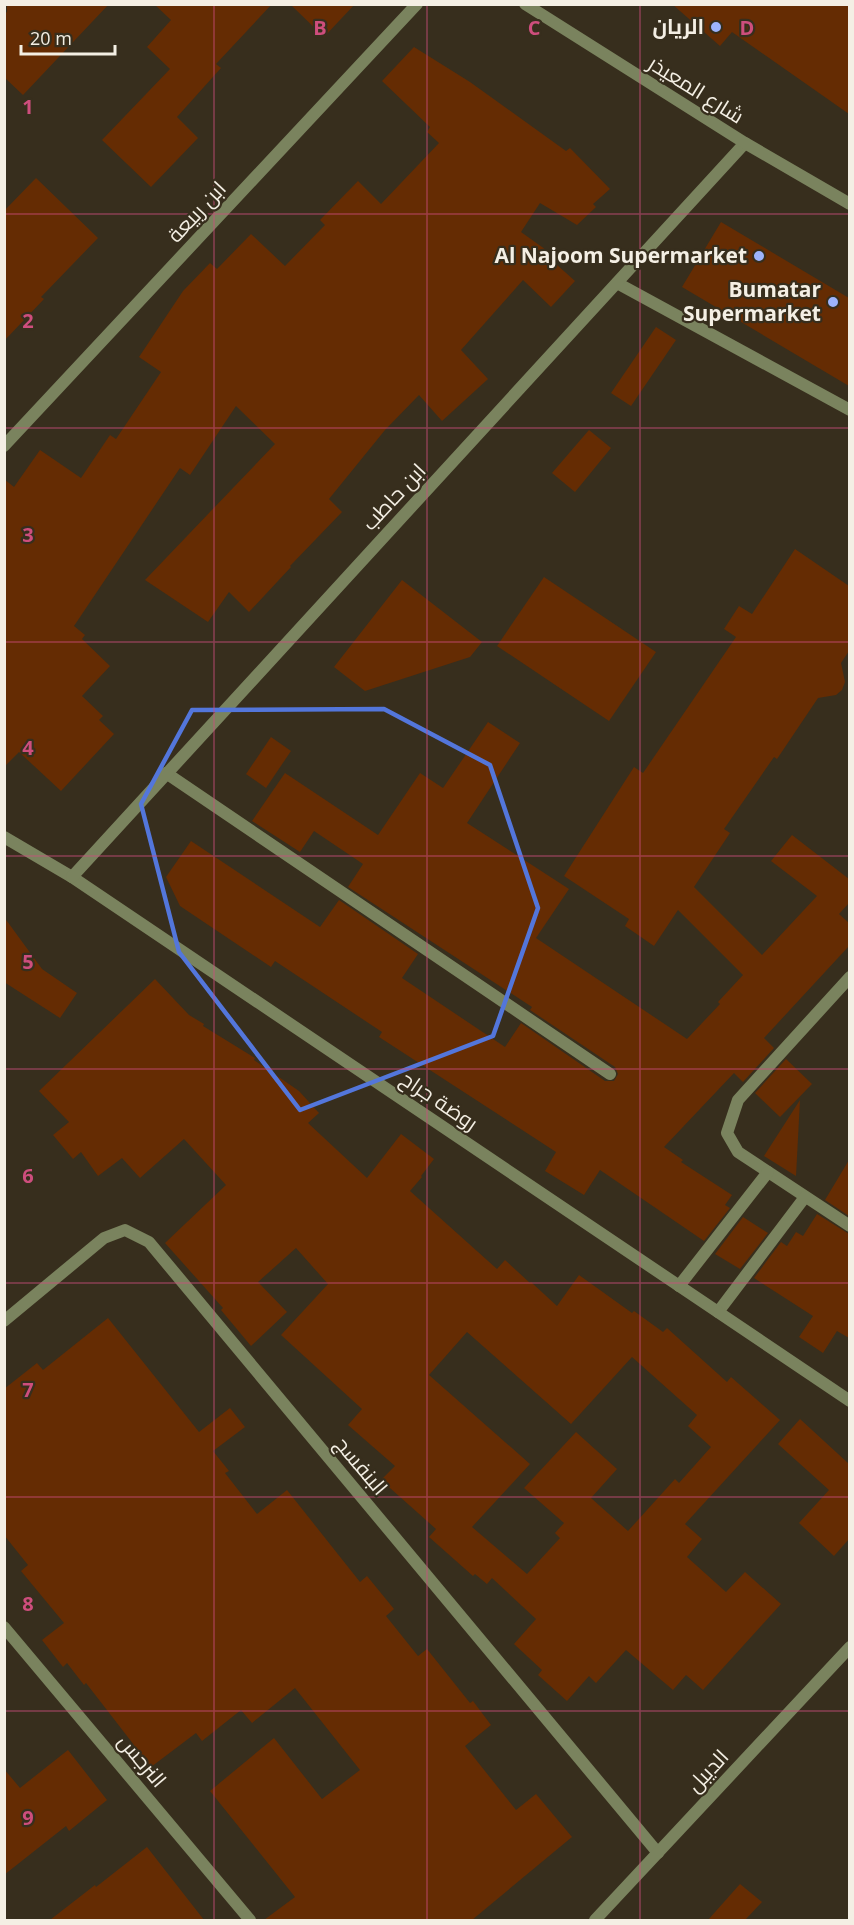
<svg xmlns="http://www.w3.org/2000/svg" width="854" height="1925" viewBox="0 0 854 1925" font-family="'Open Sans',Cairo,sans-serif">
<rect width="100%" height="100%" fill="#372e1d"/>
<!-- building -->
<g fill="#652c03" fill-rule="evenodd">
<path d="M 7,4 L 109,4 L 23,95 L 4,77 L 4,14 L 7,12 Z"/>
<path d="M 154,4 L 272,4 L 216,64 L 221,68 L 177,117 L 198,138 L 151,187 L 102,140 L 170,69 L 147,47 L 171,20 Z"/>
<path d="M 290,4 L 355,4 L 324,37 Z"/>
<path d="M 672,4 L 849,4 L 849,114 L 732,32 L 720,46 Z"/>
<path d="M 414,47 L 470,82 L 566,151 L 570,148 L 610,189 L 593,204 L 596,207 L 577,225 L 540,203 L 521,232 L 549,252 L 546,255 L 575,281 L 551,307 L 523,280 L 461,350 L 488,379 L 442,421 L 419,395 L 385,430 L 329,499 L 342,512 L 290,566 L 291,567 L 249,612 L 229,592 L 208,622 L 145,580 L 275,444 L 236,406 L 190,475 L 180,468 L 74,626 L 85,635 L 82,639 L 110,666 L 82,696 L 103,716 L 99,720 L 114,734 L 61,791 L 19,752 L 4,767 L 4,479 L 14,487 L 40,450 L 81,478 L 110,435 L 116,439 L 161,372 L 139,357 L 183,291 L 210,263 L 217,269 L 251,234 L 285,266 L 325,225 L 320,220 L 358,181 L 381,204 L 439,143 L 427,132 L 430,127 L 382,81 Z"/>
<path d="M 36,178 L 98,238 L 41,297 L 44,299 L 4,341 L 4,211 Z"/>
<path d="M 721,222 L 849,298 L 849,386 L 682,287 Z"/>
<path d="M 656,327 L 676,340 L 631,406 L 611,393 Z"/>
<path d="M 589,430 L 611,448 L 575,492 L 552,473 Z"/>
<path d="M 795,549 L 849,586 L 849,651 L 841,663 L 845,682 L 842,690 L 836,695 L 818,698 L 777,759 L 774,757 L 724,829 L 730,833 L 694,887 L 762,955 L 817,896 L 771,861 L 792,835 L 849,879 L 849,903 L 839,914 L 849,923 L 849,946 L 764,1038 L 774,1048 L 743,1082 L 734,1073 L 664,1147 L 683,1160 L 681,1162 L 732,1195 L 725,1205 L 730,1208 L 704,1241 L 600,1170 L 584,1195 L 545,1171 L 556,1152 L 379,1037 L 382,1032 L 275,961 L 271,967 L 180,906 L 166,877 L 191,841 L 320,927 L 339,900 L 418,954 L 402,978 L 505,1047 L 521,1023 L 605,1081 L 614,1081 L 618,1074 L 615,1067 L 530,1010 L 532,1007 L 348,887 L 363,864 L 314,831 L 300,852 L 252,821 L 285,773 L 378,835 L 420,773 L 443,788 L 488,722 L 520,743 L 467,823 L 569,889 L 536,938 L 687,1039 L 720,1004 L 718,1002 L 743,975 L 678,910 L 654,946 L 625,926 L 629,919 L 564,876 L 634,767 L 643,773 L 736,637 L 724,629 L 739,606 L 752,614 Z"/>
<path d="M 544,577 L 656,652 L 609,721 L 497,646 Z"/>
<path d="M 402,580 L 482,642 L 470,657 L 365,691 L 334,667 Z"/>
<path d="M 271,737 L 291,751 L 266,788 L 246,774 Z"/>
<path d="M 4,917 L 42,969 L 77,993 L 60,1018 L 4,982 Z"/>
<path d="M 155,979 L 189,1015 L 204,1024 L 203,1026 L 255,1058 L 254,1060 L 299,1091 L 319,1113 L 308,1123 L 367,1178 L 401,1134 L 434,1159 L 421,1176 L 422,1177 L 410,1191 L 497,1269 L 505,1260 L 530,1283 L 531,1282 L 557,1306 L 579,1275 L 632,1313 L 634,1311 L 663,1332 L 667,1328 L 727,1382 L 731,1377 L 780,1420 L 685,1524 L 702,1539 L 687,1557 L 726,1592 L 745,1572 L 781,1604 L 703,1690 L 686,1675 L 673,1690 L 626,1650 L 596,1683 L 589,1676 L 567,1701 L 538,1675 L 542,1670 L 514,1644 L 536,1619 L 492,1578 L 487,1584 L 475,1574 L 473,1576 L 429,1537 L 436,1529 L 381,1480 L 395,1466 L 348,1425 L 362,1409 L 281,1335 L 328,1284 L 296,1248 L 258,1282 L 287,1312 L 251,1346 L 221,1310 L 223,1308 L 165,1243 L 226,1185 L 184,1139 L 140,1178 L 122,1158 L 98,1176 L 81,1152 L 73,1159 L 53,1135 L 69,1122 L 39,1091 ZM 467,1332 L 571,1424 L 632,1357 L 697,1415 L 688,1426 L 711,1447 L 679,1483 L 675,1479 L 628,1531 L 591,1498 L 617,1469 L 576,1432 L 524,1488 L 564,1523 L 555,1533 L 560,1538 L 527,1574 L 472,1527 L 530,1464 L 429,1375 Z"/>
<path d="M 786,1059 L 812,1084 L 780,1117 L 755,1093 Z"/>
<path d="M 800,1100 L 796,1176 L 764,1156 Z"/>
<path d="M 849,1160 L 849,1216 L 825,1200 Z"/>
<path d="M 817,1214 L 849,1234 L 849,1338 L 837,1331 L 823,1353 L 799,1337 L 813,1316 L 754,1278 L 781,1242 L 787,1246 L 796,1232 L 803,1236 Z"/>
<path d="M 743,1217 L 768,1233 L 740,1269 L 715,1254 Z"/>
<path d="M 108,1318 L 199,1432 L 230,1408 L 245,1427 L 213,1451 L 229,1471 L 225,1473 L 257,1514 L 287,1490 L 360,1582 L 367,1576 L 394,1609 L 386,1616 L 418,1656 L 427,1649 L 470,1703 L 473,1701 L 491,1725 L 465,1746 L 516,1810 L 536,1794 L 572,1837 L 472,1920 L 264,1920 L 295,1897 L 210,1791 L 274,1738 L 322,1799 L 360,1770 L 295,1688 L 252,1723 L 241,1710 L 202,1741 L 196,1733 L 151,1767 L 86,1683 L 84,1685 L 67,1663 L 63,1667 L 42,1640 L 64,1623 L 21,1571 L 28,1565 L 4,1535 L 4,1389 L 37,1363 L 43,1370 Z"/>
<path d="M 800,1419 L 849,1464 L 849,1539 L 834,1556 L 799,1523 L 829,1490 L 778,1444 Z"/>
<path d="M 68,1750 L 107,1800 L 69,1831 L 66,1826 L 4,1875 L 4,1769 L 20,1788 Z"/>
<path d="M 147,1847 L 204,1920 L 50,1920 L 95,1885 L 96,1887 Z"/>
<path d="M 740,1884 L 762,1902 L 745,1920 L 708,1920 Z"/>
</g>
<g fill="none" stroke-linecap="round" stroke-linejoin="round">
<!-- service -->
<g stroke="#7a835e" stroke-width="12">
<path d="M 617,283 L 850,410"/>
<path d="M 850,977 L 738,1100 L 727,1133 L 738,1152 L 850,1226"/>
<path d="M 679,1286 L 768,1172"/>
<path d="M 718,1312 L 805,1197"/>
</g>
<!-- minor -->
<g stroke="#7a835e" stroke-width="12">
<path d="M 4,446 L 417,4"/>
<path d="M 166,773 L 610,1074"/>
<path d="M 4,837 L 72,877 L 850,1401"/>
<path d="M 72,877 L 745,143"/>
<path d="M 4,1321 L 104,1238 L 125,1230 L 149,1242 L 658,1853"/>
<path d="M 4,1627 L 250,1920"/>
<path d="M 595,1920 L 850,1647"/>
</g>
<!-- tertiary -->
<path stroke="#7a835e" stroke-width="12" d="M 525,4 L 745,143 L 850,204"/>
</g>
<!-- marked area -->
<path fill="none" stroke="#5376db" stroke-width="4.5" stroke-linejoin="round" d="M 384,709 L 490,765 L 538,908 L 493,1036 L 300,1110 L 179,952 L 141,804 L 192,710 Z"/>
<!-- grid -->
<path fill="none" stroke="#ce4e7d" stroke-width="1.5" stroke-opacity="0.55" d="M 214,4 L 214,1920M 427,4 L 427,1920M 640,4 L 640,1920M 4,214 L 850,214M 4,428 L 850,428M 4,642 L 850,642M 4,856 L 850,856M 4,1069 L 850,1069M 4,1283 L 850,1283M 4,1497 L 850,1497M 4,1711 L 850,1711"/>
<!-- markers -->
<g fill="#9db4fd" stroke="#372e1d" stroke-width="2">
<circle cx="716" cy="27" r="6"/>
<circle cx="759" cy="256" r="6"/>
<circle cx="833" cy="302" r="6"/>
</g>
<g text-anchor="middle" stroke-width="4.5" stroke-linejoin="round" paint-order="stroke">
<!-- poi labels -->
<g font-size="21" font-weight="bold" fill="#f4efe4" stroke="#372e1d" text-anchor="end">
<text x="704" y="34">الريان</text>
<text x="747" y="263">Al Najoom Supermarket</text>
<text x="821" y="297">Bumatar<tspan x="821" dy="24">Supermarket</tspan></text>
</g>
<!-- street labels -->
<g font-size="21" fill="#f4efe4" stroke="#372e1d">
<text transform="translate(696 90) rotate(32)" y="7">شارع المعيذر</text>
<text transform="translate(197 212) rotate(-47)" y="7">ابن ربيعة</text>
<text transform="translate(394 497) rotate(-47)" y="7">ابن حاطب</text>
<text transform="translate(439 1101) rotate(34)" y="7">روضة جراح</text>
<text transform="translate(361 1466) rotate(50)" y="7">البنفسج</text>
<text transform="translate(142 1761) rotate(50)" y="7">النرجس</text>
<text transform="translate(708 1771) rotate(-47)" y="7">الديبل</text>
</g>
</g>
<g font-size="20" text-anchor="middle" font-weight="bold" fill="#ce4e7d" stroke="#372e1d" stroke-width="4.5" stroke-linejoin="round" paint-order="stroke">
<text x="320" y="35">B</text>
<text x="534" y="35">C</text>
<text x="747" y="35">D</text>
<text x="28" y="114">1</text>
<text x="28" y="328">2</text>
<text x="28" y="542">3</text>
<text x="28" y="755">4</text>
<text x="28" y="969">5</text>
<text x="28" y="1183">6</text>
<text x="28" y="1397">7</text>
<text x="28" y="1611">8</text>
<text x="28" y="1825">9</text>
</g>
<!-- border -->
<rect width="854" height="1925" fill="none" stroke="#f4efe4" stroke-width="12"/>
<!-- scale -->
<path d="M21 45v9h94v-9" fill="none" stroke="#f4efe4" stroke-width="3"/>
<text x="30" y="45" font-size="18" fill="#f4efe4" stroke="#372e1d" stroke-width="4.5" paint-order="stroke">20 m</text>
</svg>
